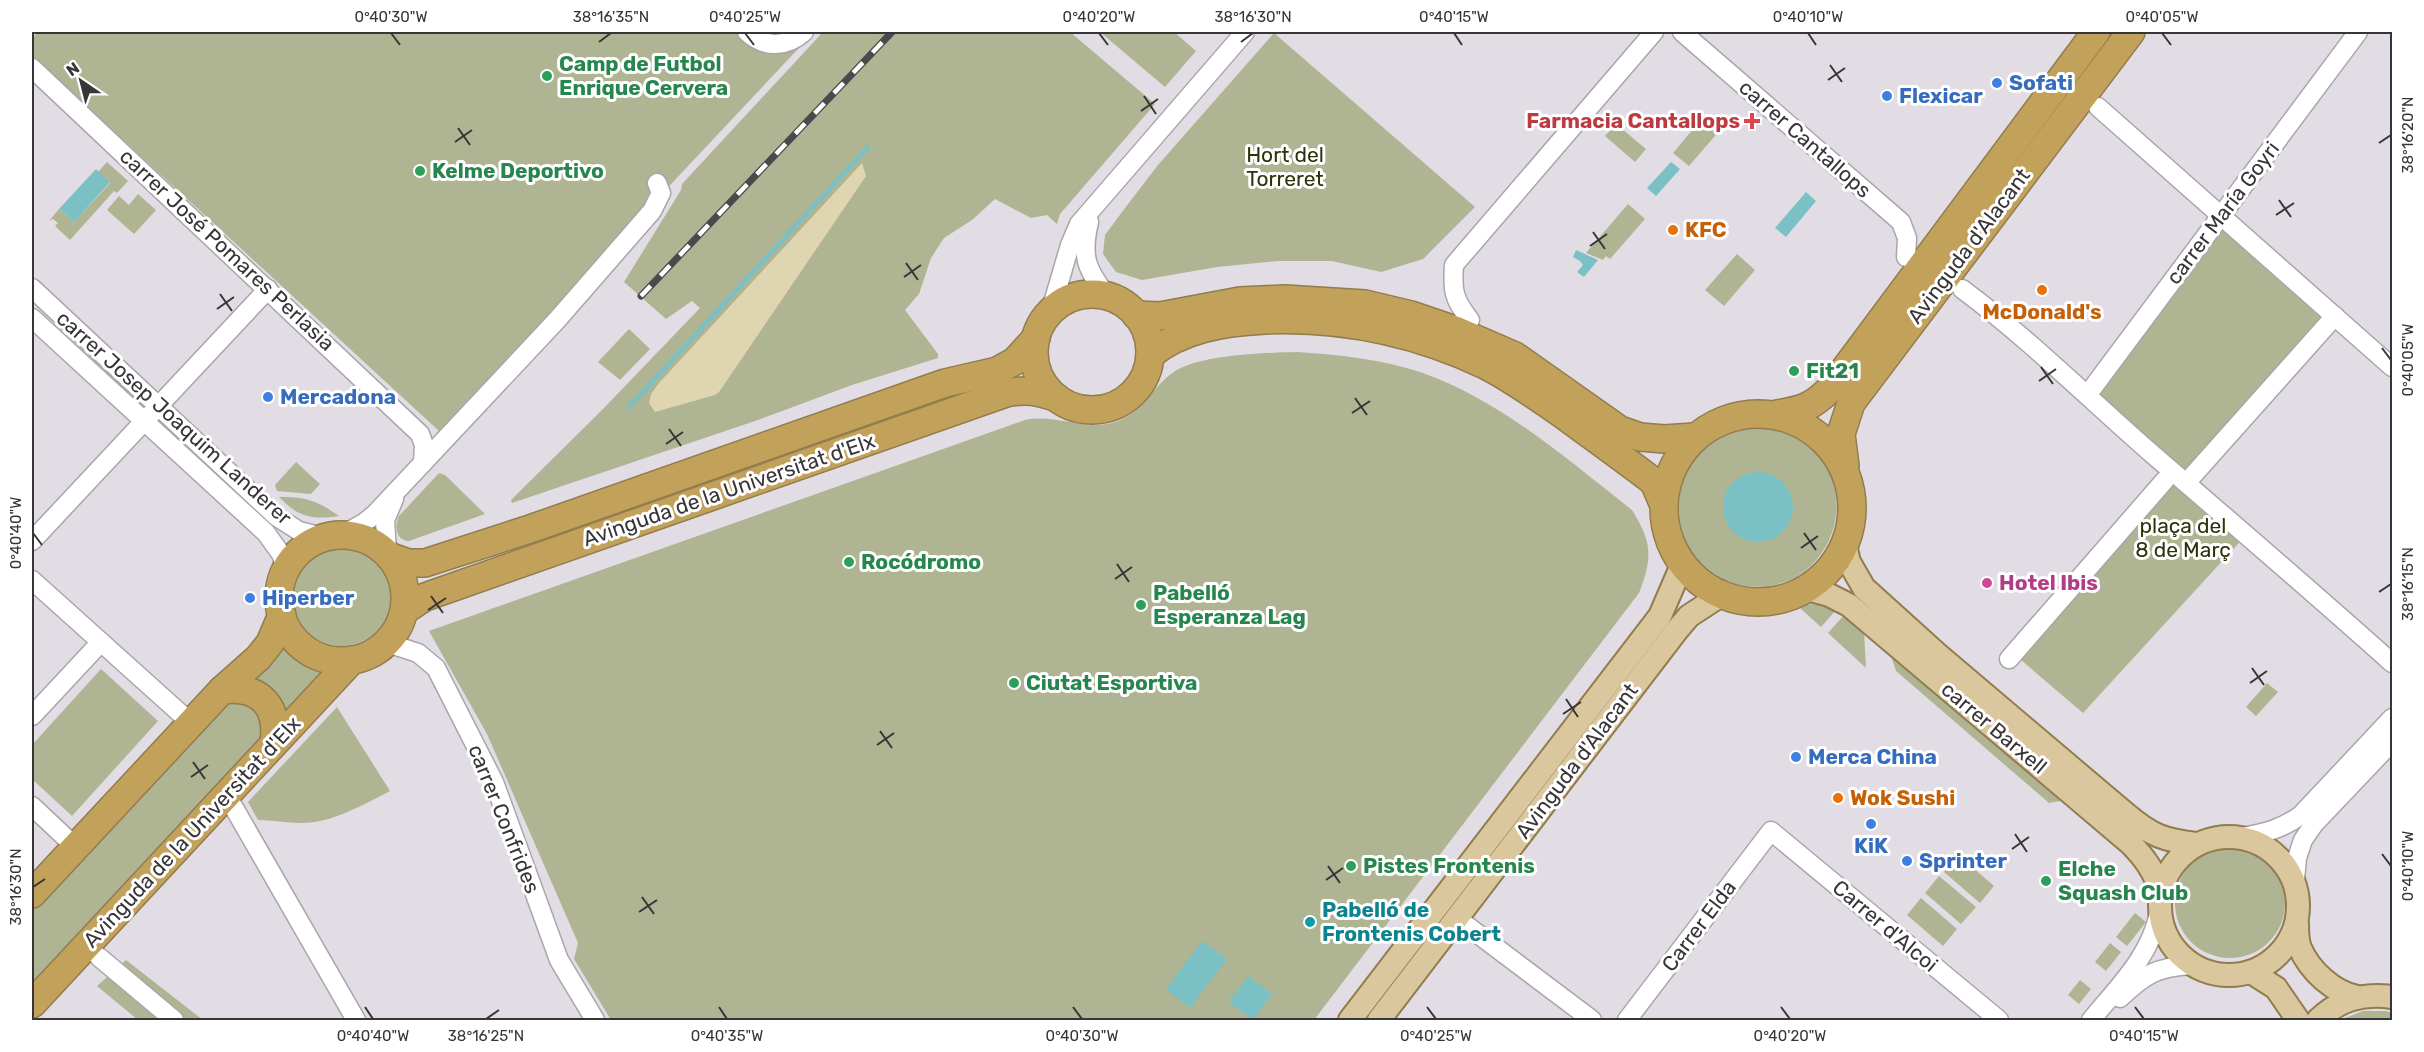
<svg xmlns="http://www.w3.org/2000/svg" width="2424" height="1052" viewBox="0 0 2424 1052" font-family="Rubik,sans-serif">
<rect width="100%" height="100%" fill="#e2dde4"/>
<!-- green -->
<g fill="#afb492">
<path d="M 38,32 L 814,32 L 439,431 L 32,56 L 32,39 Z"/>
<path d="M 823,32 L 1070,32 L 1155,104 L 1060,214 L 1057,224 L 1047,215 L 1031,218 L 995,199 L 972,220 L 944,238 L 931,258 L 919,294 L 905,310 L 938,354 L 938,358 L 852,385 L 755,421 L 512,503 L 511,500 L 603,409 L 700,308 L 692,301 L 666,319 L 624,282 L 681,190 L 682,184 Z"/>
<path d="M 1100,32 L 1174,32 L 1196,51 L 1165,87 Z"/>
<path d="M 1274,33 L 1475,207 L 1423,259 L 1381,272 L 1332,261 L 1278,261 L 1217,267 L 1142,280 L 1116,272 L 1103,254 L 1105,235 L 1125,208 L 1158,165 Z"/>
<path d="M 1704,116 L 1720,130 L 1689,166 L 1673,153 Z"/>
<path d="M 1616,124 L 1646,149 L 1635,162 L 1605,136 Z"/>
<path d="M 107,162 L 128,181 L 117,193 L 114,191 L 70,240 L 55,226 L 58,223 L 53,219 L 49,221 L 59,209 L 74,222 L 110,183 L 98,172 Z"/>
<path d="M 138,194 L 156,210 L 134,234 L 107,210 L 119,196 L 129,205 Z"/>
<path d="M 1628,204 L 1645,219 L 1610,259 L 1606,256 L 1603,260 L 1586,253 Z"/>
<path d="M 2221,216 L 2335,316 L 2187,482 L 2247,534 L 2083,713 L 2021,660 L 2178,476 L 2088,394 Z"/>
<path d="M 1737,254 L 1755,270 L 1724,306 L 1705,290 Z"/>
<path d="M 629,329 L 650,349 L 620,380 L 598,362 Z"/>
<path d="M 1297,352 C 1340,355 1382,359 1423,373 C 1501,401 1567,459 1632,510 C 1652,542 1653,557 1639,593 L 1314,1020 L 611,1020 L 574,959 L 578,943 L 487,734 L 429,631 L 1025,420 C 1055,414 1082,430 1112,423 C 1140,416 1150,390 1171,374 C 1197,354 1264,353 1297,352 Z"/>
<path d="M 1761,427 C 1777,431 1794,434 1807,444 C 1862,487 1836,577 1768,586 C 1751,588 1734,586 1720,577 C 1702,566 1689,553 1683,533 C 1670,492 1690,444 1734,431 C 1742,429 1752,429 1761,427 Z"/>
<path d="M 296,462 L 320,484 L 311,494 L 277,491 L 275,485 Z"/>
<path d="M 439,473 L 445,475 L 485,514 L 409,541 C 396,541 394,526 399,516 Z"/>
<path d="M 279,497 C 306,497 316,500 339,516 C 310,520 299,517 279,497 Z"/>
<circle cx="342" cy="597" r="49"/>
<path d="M 1811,604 L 1827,606 L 1837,609 L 1821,627 L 1799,607 Z"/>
<path d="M 1844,615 L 1864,631 L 1866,668 L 1828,633 Z"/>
<path d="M 281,639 L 307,661 L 331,670 L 287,719 L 247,679 Z"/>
<path d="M 1889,650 L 2065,800 L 2049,803 L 1896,671 Z"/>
<path d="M 101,669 L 158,721 L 72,816 L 32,779 L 32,745 Z"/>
<path d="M 2267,683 L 2278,692 L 2256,716 L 2246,707 Z"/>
<path d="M 225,698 L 268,710 L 269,738 L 32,996 L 32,907 Z"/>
<path d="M 337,707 L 390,791 C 362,805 333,823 301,823 C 287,823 272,820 258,820 L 248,802 Z"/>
<circle cx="2230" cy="903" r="55"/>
<path d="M 1958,855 L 1994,886 L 1980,903 L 1944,872 Z"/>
<path d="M 1939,876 L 1976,907 L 1961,924 L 1925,893 Z"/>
<path d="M 1921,898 L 1957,929 L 1943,946 L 1907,915 Z"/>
<path d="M 2135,913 L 2146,922 L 2127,946 L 2116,937 Z"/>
<path d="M 2110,943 L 2121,952 L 2106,971 L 2095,962 Z"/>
<path d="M 126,960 L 203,1020 L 138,1020 L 97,986 Z"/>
<path d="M 2080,980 L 2091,989 L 2079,1004 L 2068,995 Z"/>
<path d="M 2363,1011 L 2386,1011 L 2392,1013 L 2392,1020 L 2340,1020 Z"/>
</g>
<!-- sand -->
<path fill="#dfd6b1" d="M 862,163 L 866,176 L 719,392 L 715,395 L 655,412 L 649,403 L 651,394 L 659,383 Z"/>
<!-- water -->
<g fill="#7bc0c4">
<path d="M 1671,162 L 1680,169 L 1656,196 L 1647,188 Z"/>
<path d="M 96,169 L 110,182 L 74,222 L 59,209 Z"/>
<path d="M 1806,192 L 1816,201 L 1786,237 L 1775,228 Z"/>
<path d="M 1576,250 L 1598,260 L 1584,277 L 1577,272 L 1583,265 L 1580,261 L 1573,257 Z"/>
<circle cx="1758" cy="507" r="35"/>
<path d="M 1202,941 L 1227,959 L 1190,1008 L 1166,989 Z"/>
<path d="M 1248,976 L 1272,994 L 1253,1020 L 1229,1002 Z"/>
</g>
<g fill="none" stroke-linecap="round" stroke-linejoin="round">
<!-- stream -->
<path stroke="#7bc0c4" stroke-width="4.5" d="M 629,407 L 868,147"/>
<defs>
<g id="minor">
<path d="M 747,32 C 764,48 786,48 804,32"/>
<path d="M 1682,32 L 1901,222 L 1907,238 L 1906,257"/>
<path d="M 32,68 L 420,434 L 424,445 L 423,463"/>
<path d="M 2098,107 L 2392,367"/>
<path d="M 1089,222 C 1081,256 1086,269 1107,296"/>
<path d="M 32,288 L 277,517 L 299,531 L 323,537"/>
<path d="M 1962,289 C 2032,341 2093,403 2158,459 C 2237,527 2315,594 2392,663"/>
<path d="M 1050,313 L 1070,245 L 1079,224 L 1245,32"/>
<path d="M 32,318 L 266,533 L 281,554 L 286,568"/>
<path d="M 1470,320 C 1454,300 1452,291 1454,265 L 1654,32"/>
<path d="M 2088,394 L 2358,32"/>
<path d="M 2187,482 L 2335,316"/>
<path d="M 344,534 L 364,523 L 375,514 L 557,320 L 652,211 L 661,193 L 657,183"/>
<path d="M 32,541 L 268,289"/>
<path d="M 387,552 L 385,520 L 394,499"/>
<path d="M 32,580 L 191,723"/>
<path d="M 387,643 L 418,653 L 436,668 L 494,782 L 559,960 L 595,1020"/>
<path d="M 2009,659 L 2165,480"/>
<path d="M 32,716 L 101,642"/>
<path d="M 226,794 L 356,1020"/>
<path d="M 32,806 L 67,839"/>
<path d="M 2242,837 C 2265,833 2282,829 2301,815 L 2392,718"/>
<path d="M 2295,880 L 2297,858 L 2303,840 L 2314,824 L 2392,742"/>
<path d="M 1458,919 L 1592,1020"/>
<path d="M 99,957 L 174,1020"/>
<path d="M 2120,998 C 2145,974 2157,967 2192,965"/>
<path d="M 1627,1020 L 1771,831 L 1999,1020"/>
<path d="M 2091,1020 C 2118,987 2150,957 2159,913"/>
</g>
<g id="major">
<path d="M 1845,545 L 1849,562 L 1864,588 L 1937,654 L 2127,815 C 2152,836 2164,840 2196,844"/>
<path d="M 1807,589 L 1829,595 L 1849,605 L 2130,843 C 2145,858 2154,871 2161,892"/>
<circle cx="2229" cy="906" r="69"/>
<path d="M 2297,924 C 2297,931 2297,941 2300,948 C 2310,971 2333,992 2357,997"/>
<path d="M 2251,972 L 2276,988 L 2298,1020"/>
<path d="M 1350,1020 L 1660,616 L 1682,565"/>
<path d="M 1379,1020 L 1677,630 L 1689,616 L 1718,597"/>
<path d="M 2318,1020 C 2339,999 2363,993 2392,997"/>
</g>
<g id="highway">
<circle cx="1092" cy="352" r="58"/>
<path d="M 1136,315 L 1160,316 L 1240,301 L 1285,299 L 1365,304 L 1411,315 L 1455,330 L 1515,356 L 1620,430 L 1640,437 L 1664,439 L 1694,437"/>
<path d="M 1150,355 C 1181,329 1224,322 1265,320 C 1342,317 1415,332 1485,365 C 1513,379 1537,397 1562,414 C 1593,437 1624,459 1654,482 L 1663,503"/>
<circle cx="1758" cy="508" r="94"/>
<path d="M 1777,414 C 1802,410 1812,407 1830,389 L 2096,32"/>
<path d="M 1845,466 L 1841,434 L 1851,403 L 2131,32"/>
<circle cx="342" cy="598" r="63"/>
<path d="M 391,557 L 408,563 L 425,563 L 530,529 L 945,383 L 997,371 L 1015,361 L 1036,338"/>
<path d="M 405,610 L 425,597 L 1006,393 C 1026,389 1038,391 1057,398"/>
<path d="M 222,690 C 260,685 279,706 274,743"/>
<path d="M 32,894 L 222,690 L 258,658 L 270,643 L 282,615"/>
<path d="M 32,1004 L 352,660"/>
</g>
</defs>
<!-- minor casing -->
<use href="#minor" stroke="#a9a5ab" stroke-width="21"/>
<!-- major casing -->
<use href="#major" stroke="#917c4e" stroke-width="26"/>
<!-- highway casing -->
<use href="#highway" stroke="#917c4e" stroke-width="30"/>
<!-- minor -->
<use href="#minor" stroke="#fff" stroke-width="18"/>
<!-- major -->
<use href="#major" stroke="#dac79d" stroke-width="22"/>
<!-- highway -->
<use href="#highway" stroke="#c2a25b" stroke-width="27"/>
<defs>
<path id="rail" d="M 641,296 L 892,32"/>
</defs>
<!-- rail casing -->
<use href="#rail" stroke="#4b494b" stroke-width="7"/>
<!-- rail -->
<use href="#rail" stroke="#fff" stroke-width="4.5" stroke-dasharray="14" stroke-linecap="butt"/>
</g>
<!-- ticks -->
<path fill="none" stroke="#373537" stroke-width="2" d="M 391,33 L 400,45M 745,33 L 754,45M 1099,33 L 1108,45M 1454,33 L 1462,45M 1808,33 L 1816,45M 2162,33 L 2171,45M 599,42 L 611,33M 1241,42 L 1253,33M 1830,65 L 1842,82M 1828,80 L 1845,68M 1144,96 L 1156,114M 1141,111 L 1158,99M 458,128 L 470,145M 455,142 L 472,130M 2379,143 L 2391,135M 2279,200 L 2291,217M 2276,215 L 2294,203M 1593,232 L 1605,249M 1590,246 L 1607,234M 906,263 L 918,280M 904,277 L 921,265M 220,294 L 232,311M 217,309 L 234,297M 2382,348 L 2391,360M 2041,367 L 2053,384M 2039,381 L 2056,369M 1355,398 L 1367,415M 1352,413 L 1370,401M 669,429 L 681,446M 666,444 L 683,432M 33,533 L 42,545M 1804,533 L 1816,550M 1801,548 L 1818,536M 1117,564 L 1129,582M 1115,579 L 1132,567M 2379,592 L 2391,584M 431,596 L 443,613M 428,610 L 446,598M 2252,668 L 2264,685M 2250,683 L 2267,671M 1566,699 L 1578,717M 1563,714 L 1581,702M 880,731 L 892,748M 877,745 L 894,733M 193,762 L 205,779M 191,777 L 208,765M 2015,834 L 2027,852M 2012,849 L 2029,837M 2382,854 L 2391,866M 1328,866 L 1340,883M 1326,880 L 1343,868M 33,887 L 45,879M 642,897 L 654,914M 639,912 L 657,900M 365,1007 L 373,1019M 719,1007 L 727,1019M 1073,1007 L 1082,1019M 1427,1007 L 1436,1019M 1781,1007 L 1790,1019M 2135,1007 L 2144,1019M 486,1019 L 499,1010"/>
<!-- markers -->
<g fill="#2e9e5b" stroke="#fff" stroke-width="2">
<circle cx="547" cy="76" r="6"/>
<circle cx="420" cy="171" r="6"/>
<circle cx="1794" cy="371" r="6"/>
<circle cx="849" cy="562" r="6"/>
<circle cx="1141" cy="605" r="6"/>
<circle cx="1014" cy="683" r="6"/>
<circle cx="1351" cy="866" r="6"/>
<circle cx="2046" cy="881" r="6"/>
</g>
<g fill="#3f7fe0" stroke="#fff" stroke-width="2">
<circle cx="1997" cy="83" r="6"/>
<circle cx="1887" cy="96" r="6"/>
<circle cx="268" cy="397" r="6"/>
<circle cx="250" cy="598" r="6"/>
<circle cx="1796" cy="757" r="6"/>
<circle cx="1871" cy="824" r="6"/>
<circle cx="1907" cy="861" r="6"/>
</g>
<path fill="#e0444e" stroke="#fff" stroke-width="2" d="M1749 112h6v6h6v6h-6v6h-6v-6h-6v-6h6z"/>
<g fill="#e8710a" stroke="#fff" stroke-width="2">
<circle cx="1673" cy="230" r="6"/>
<circle cx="2042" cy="290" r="6"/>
<circle cx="1838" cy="798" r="6"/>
</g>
<circle fill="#d1479c" stroke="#fff" stroke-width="2" cx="1987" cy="583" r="6"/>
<circle fill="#0f9aa8" stroke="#fff" stroke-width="2" cx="1310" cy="922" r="6"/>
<g text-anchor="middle" stroke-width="6" stroke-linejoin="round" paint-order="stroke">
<!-- leisure labels -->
<g font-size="21" font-weight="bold" fill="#27864d" stroke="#fff" text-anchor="start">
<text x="559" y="71">Camp de Futbol<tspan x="559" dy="24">Enrique Cervera</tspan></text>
<text x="432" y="178">Kelme Deportivo</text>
<text x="1806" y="378">Fit21</text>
<text x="861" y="569">Rocódromo</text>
<text x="1153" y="600">Pabelló<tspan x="1153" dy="24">Esperanza Lag</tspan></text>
<text x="1026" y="690">Ciutat Esportiva</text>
<text x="1363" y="873">Pistes Frontenis</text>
<text x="2058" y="876">Elche<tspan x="2058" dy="24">Squash Club</tspan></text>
</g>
<!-- shop labels -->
<g font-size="21" font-weight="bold" fill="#366cbe" stroke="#fff" text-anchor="start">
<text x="2009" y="90">Sofati</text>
<text x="1899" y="103">Flexicar</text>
<text x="280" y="404">Mercadona</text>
<text x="262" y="605">Hiperber</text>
<text x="1808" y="764">Merca China</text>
<text x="1871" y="853" text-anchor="middle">KiK</text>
<text x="1919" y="868">Sprinter</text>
</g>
<!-- health labels -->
<g font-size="21" font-weight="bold" fill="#be3a42" stroke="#fff" text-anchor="end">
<text x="1740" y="128">Farmacia Cantallops</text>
</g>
<!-- street labels -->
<g font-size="21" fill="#373537" stroke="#fff">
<text transform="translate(1805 139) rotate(41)" y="7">carrer Cantallops</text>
<text transform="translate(2223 213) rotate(-53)" y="7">carrer María Goyri</text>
<text transform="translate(1969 246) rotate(-53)" y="7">Avinguda d'Alacant</text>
<text transform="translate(227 250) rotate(43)" y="7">carrer José Pomares Perlasia</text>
<text transform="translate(174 418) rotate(42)" y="7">carrer Josep Joaquim Landerer</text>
<text transform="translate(729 490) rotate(-19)" y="7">Avinguda de la Universitat d'Elx</text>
<text transform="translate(1994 728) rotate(40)" y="7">carrer Barxell</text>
<text transform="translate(1577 761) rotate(-53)" y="7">Avinguda d'Alacant</text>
<text transform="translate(504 819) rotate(68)" y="7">carrer Confrides</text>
<text transform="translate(192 832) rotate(-47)" y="7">Avinguda de la Universitat d'Elx</text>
<text transform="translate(1699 926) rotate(-53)" y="7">Carrer Elda</text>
<text transform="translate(1885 926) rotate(40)" y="7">Carrer d'Alcoi</text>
</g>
<!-- park labels -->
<g font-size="21" fill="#2f3108" stroke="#fff">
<text x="1285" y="162">Hort del<tspan x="1285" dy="24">Torreret</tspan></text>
<text x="2183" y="533">plaça del<tspan x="2183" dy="24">8 de Març</tspan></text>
</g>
<!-- food labels -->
<g font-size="21" font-weight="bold" fill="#c56008" stroke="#fff" text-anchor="start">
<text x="1685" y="237">KFC</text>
<text x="2042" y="319" text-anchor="middle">McDonald's</text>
<text x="1850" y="805">Wok Sushi</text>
</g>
<!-- hotel labels -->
<g font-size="21" font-weight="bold" fill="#b23c85" stroke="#fff" text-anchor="start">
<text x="1999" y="590">Hotel Ibis</text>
</g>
<!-- culture labels -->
<g font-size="21" font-weight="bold" fill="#0d838f" stroke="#fff" text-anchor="start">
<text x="1322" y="917">Pabelló de<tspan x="1322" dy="24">Frontenis Cobert</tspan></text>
</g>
</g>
<!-- border -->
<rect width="2424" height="1052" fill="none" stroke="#ffffff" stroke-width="66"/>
<!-- north arrow -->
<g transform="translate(81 81) rotate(325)" stroke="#ffffff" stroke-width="4.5" paint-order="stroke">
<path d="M0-4.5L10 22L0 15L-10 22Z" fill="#373537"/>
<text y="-9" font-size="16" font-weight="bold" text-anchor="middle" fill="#373537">N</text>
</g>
<rect x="33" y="33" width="2358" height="986" fill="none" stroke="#373537" stroke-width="2"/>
<g font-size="15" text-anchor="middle" fill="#373537">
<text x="391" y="22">0°40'30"W</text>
<text x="611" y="22">38°16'35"N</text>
<text x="745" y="22">0°40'25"W</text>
<text x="1099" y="22">0°40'20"W</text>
<text x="1253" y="22">38°16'30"N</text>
<text x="1454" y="22">0°40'15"W</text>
<text x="1808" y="22">0°40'10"W</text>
<text x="2162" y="22">0°40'05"W</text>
<text transform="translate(2408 135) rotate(-90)" y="5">38°16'20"N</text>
<text transform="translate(2408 360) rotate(-90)" y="5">0°40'05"W</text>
<text transform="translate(16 533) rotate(-90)" y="5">0°40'40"W</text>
<text transform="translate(2408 584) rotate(-90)" y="5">38°16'15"N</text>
<text transform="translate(2408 866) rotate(-90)" y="5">0°40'10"W</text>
<text transform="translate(16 887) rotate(-90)" y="5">38°16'30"N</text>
<text x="373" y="1041">0°40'40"W</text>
<text x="486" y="1041">38°16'25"N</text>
<text x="727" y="1041">0°40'35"W</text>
<text x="1082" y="1041">0°40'30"W</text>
<text x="1436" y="1041">0°40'25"W</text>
<text x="1790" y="1041">0°40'20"W</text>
<text x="2144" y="1041">0°40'15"W</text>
</g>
</svg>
